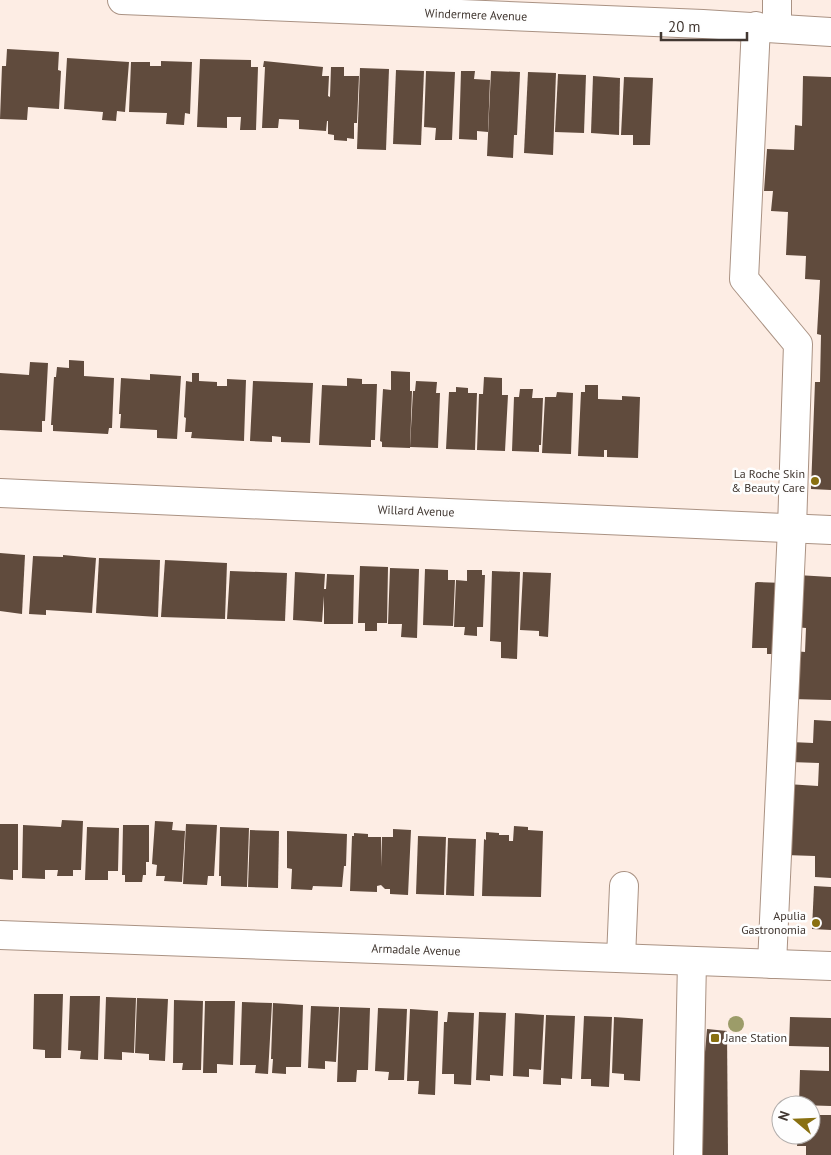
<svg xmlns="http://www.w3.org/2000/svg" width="831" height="1155" viewBox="0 0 831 1155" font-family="'PT Sans',sans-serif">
<rect width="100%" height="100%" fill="#fdede4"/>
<!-- building -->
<g fill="#604b3d">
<path d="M 7,49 L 59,52 L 58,70 L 61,71 L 59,109 L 28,107 L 27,120 L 0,119 L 2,66 L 6,66 Z"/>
<path d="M 67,58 L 129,62 L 125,112 L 117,111 L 116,121 L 102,120 L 103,112 L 64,109 Z"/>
<path d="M 200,59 L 251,60 L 251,67 L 258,67 L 256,130 L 240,130 L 241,117 L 227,117 L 227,128 L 197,127 Z"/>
<path d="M 161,61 L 192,62 L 190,114 L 185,113 L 184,125 L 166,124 L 167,113 L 129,112 L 131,62 L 150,62 L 150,66 L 161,66 Z"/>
<path d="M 264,61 L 323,67 L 322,76 L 329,76 L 328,96 L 330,97 L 331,67 L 344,67 L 344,76 L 359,76 L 357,123 L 354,123 L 354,139 L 347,138 L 347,141 L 334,140 L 334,135 L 328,134 L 328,121 L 327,121 L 326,131 L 299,129 L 299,120 L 279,119 L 278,128 L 262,128 L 265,67 L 263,67 Z"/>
<path d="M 360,68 L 389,69 L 386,150 L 357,149 Z"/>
<path d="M 396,70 L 424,71 L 421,145 L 393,144 Z"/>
<path d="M 426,71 L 455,72 L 452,140 L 435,140 L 436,128 L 424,127 Z"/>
<path d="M 461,71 L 475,71 L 474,79 L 490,80 L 488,132 L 477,131 L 477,140 L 459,139 Z"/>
<path d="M 491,71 L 520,72 L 517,135 L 514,135 L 513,158 L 487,156 Z"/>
<path d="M 528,72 L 556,73 L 553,155 L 524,153 Z"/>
<path d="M 558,74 L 586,75 L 584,133 L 555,132 Z"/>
<path d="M 593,76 L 620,78 L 619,135 L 591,133 Z"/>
<path d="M 803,76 L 831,77 L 831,490 L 811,489 L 815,382 L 820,382 L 821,335 L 817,334 L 820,280 L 805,279 L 806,256 L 786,255 L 788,212 L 771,211 L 773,191 L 764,191 L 767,149 L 794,150 L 795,125 L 802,126 Z"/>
<path d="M 624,77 L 653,78 L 650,145 L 633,145 L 633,135 L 621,135 Z"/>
<path d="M 69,360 L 84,361 L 84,376 L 114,378 L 112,428 L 109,428 L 108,434 L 53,431 L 53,425 L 51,425 L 54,377 L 56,377 L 57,367 L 69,368 Z"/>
<path d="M 30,362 L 48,363 L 45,421 L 42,421 L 42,432 L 0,430 L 0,373 L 29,375 Z"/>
<path d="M 391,371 L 410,372 L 410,391 L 412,391 L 410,448 L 382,447 L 382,442 L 380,441 L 383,389 L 391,390 Z"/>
<path d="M 192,373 L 199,373 L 199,381 L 217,382 L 217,386 L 227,386 L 227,379 L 246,380 L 244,441 L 191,438 L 192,432 L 185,432 L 186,418 L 184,417 L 186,381 L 192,382 Z"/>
<path d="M 150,374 L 181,376 L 177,439 L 157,438 L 157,430 L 120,428 L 121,414 L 119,414 L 121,378 L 150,380 Z"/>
<path d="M 484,377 L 502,378 L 502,395 L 508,395 L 505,451 L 477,450 L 479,394 L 483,394 Z"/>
<path d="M 347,378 L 362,379 L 362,384 L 377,384 L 375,440 L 371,440 L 371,447 L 319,445 L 322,385 L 347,386 Z"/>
<path d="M 253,381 L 313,383 L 310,443 L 281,442 L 281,437 L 272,436 L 272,442 L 250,441 Z"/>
<path d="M 416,381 L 437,382 L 436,393 L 440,393 L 438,448 L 410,447 L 413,391 L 415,391 Z"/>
<path d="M 585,385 L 598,385 L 598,399 L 622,400 L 622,396 L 640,397 L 638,458 L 607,457 L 607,450 L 604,450 L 604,457 L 578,456 L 581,392 L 585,392 Z"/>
<path d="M 456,387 L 468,388 L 468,393 L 477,393 L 475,450 L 446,449 L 449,392 L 456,392 Z"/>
<path d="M 520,389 L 533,389 L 532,398 L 543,398 L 541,445 L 539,445 L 539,452 L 512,451 L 514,397 L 519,397 Z"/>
<path d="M 557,392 L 573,393 L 571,454 L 542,453 L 545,397 L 556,397 Z"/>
<path d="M 0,553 L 25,555 L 22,614 L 0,611 Z"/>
<path d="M 63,555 L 96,558 L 92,613 L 46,610 L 46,615 L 29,614 L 33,556 L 63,557 Z"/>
<path d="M 99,558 L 160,560 L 158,617 L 96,613 Z"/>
<path d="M 165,560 L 227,563 L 225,619 L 161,617 Z"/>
<path d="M 360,566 L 388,567 L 387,623 L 377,623 L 377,631 L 365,631 L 365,623 L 358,623 Z"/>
<path d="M 390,568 L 419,569 L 417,638 L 401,637 L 402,624 L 388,624 Z"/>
<path d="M 425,569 L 448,570 L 448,580 L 455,580 L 453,626 L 423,625 Z"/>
<path d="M 467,570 L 482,570 L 482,575 L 485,575 L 483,627 L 477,627 L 477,636 L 464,635 L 465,627 L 454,627 L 456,580 L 467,581 Z"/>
<path d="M 230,571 L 287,573 L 285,621 L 227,619 Z"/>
<path d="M 492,571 L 520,572 L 517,659 L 501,658 L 501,642 L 490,641 Z"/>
<path d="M 295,572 L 325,574 L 324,589 L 326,589 L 327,574 L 354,575 L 353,624 L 324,624 L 324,596 L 322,622 L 293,620 Z"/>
<path d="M 523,572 L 551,573 L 548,637 L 539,636 L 539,631 L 520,630 Z"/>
<path d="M 797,575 L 831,577 L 831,700 L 792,699 L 794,651 L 805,652 L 806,628 L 794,627 Z"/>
<path d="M 757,582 L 785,583 L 782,654 L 767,654 L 767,648 L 752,648 L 755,583 Z"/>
<path d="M 814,720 L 831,721 L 831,878 L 815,877 L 815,856 L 785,855 L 787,784 L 818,786 L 819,763 L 790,762 L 791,742 L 813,743 Z"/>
<path d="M 62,820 L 83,821 L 81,870 L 73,870 L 73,876 L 57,876 L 58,870 L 45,870 L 45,879 L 22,878 L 23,825 L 61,827 Z"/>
<path d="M 155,821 L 173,822 L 172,830 L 185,831 L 182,882 L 164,881 L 165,876 L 156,876 L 157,865 L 152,864 Z"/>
<path d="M 0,824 L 18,824 L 18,870 L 13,870 L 13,880 L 0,879 Z"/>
<path d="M 186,824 L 217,825 L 214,876 L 208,876 L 207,885 L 183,884 Z"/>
<path d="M 123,825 L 149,825 L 149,862 L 146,862 L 146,875 L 143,875 L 142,882 L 125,882 L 125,875 L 122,875 Z"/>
<path d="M 514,826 L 528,827 L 528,830 L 543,831 L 541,897 L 482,896 L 484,839 L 486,840 L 486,832 L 499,833 L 499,835 L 509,835 L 509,841 L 513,841 Z"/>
<path d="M 87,827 L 119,828 L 118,871 L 108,871 L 108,880 L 85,880 Z"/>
<path d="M 220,827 L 249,828 L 247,887 L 221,886 L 221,876 L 219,876 Z"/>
<path d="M 393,829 L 411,830 L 408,895 L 390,894 L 390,889 L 385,889 L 381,885 L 377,886 L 377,892 L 350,891 L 352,836 L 354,836 L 354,833 L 368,834 L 368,837 L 381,837 L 381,867 L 382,837 L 393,837 Z"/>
<path d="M 250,830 L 279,831 L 278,888 L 248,887 Z"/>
<path d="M 287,831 L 347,834 L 346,866 L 344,866 L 342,887 L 313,886 L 312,890 L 291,889 L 292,869 L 287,868 Z"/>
<path d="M 418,836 L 446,837 L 444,895 L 416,894 Z"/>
<path d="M 448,838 L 476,839 L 474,896 L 446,895 Z"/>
<path d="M 814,886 L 831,887 L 831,930 L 812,929 Z"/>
<path d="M 34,994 L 63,994 L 61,1058 L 45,1058 L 45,1050 L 33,1049 Z"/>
<path d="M 70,996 L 100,996 L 98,1060 L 80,1059 L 81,1051 L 68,1050 Z"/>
<path d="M 106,997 L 136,998 L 134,1053 L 122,1052 L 122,1060 L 104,1059 Z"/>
<path d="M 137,998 L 168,999 L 165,1061 L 149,1060 L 149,1054 L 135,1053 Z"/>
<path d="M 174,1000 L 203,1001 L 201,1070 L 182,1070 L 183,1063 L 173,1063 Z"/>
<path d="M 205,1001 L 235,1001 L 233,1065 L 217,1064 L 217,1073 L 203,1073 Z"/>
<path d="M 242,1002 L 272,1003 L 268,1074 L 255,1073 L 256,1065 L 240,1065 Z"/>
<path d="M 273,1003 L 303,1005 L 301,1067 L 286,1067 L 286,1074 L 272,1073 L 273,1059 L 271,1059 Z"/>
<path d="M 311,1006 L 339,1007 L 336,1062 L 325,1061 L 325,1069 L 308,1068 Z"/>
<path d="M 340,1007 L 370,1008 L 368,1070 L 357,1070 L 356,1082 L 337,1082 Z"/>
<path d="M 378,1008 L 407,1009 L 404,1080 L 388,1080 L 389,1072 L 375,1071 Z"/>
<path d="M 410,1009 L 438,1011 L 435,1095 L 418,1094 L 419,1081 L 407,1081 Z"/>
<path d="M 448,1012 L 474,1013 L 471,1085 L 454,1084 L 454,1074 L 442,1074 L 444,1022 L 447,1022 Z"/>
<path d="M 479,1012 L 506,1013 L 503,1076 L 490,1075 L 490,1081 L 476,1080 Z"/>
<path d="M 515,1013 L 544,1015 L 541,1070 L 529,1069 L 529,1077 L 513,1076 Z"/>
<path d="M 546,1015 L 575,1016 L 572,1079 L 561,1078 L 561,1085 L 543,1084 Z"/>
<path d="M 584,1016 L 612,1017 L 609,1087 L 591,1086 L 591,1079 L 581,1079 Z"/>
<path d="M 614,1017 L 643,1019 L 640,1081 L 624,1080 L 624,1074 L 612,1073 Z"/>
<path d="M 790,1017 L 831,1018 L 831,1106 L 799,1105 L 800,1070 L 829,1071 L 829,1047 L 789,1046 Z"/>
<path d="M 707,1029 L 727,1031 L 728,1155 L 696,1155 Z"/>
<path d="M 811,1115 L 831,1115 L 831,1155 L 806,1155 L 806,1146 L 797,1146 L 798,1135 L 811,1135 Z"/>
</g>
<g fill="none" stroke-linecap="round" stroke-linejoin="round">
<defs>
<g id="minor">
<path d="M 122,0 L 703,24 L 831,32"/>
<path d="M 756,26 L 744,279 L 798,344 L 792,528 L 772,964"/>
<path d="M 777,28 L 777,0"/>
<path d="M 0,493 L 831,530"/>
<path d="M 0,935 L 831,966"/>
<path d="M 621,958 L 624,886"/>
<path d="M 688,1155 L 692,961"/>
</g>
</defs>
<!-- minor casing -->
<use href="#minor" stroke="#aa9283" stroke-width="30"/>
<!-- minor -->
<use href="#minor" stroke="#fff" stroke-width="28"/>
</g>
<!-- trees -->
<circle fill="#9c9c69" cx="736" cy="1024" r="8"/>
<!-- markers -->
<g fill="#897011" stroke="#fefefe" stroke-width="2">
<circle cx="815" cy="481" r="5"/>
<circle cx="816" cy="923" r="5"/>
<rect x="710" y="1033" width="10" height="10" rx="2.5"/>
</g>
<g text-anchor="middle" stroke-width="5" stroke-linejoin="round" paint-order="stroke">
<!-- street labels -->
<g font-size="12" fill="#413731" stroke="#fefefe">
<text transform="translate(476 15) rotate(2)" y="4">Windermere Avenue</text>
<text transform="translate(416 511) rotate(2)" y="4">Willard Avenue</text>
<text transform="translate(416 950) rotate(2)" y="4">Armadale Avenue</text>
</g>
<!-- poi labels -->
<g font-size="12" fill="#413731" stroke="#fefefe" text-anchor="end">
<text x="805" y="478">La Roche Skin<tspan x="805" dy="14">&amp; Beauty Care</tspan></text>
<text x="806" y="920">Apulia<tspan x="806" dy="14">Gastronomia</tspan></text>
<text x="725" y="1042" text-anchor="start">Jane Station</text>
</g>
</g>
<!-- north arrow -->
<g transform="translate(796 1120) rotate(289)"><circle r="24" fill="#fefefe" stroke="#b2aeac"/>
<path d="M0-4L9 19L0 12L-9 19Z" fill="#897011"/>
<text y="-8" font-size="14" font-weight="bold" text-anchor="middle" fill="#413731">N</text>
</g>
<!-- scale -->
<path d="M661 32v8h86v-8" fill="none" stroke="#413731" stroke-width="2.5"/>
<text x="668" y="32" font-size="15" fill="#413731" stroke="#fefefe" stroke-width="4" paint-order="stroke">20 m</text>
</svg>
